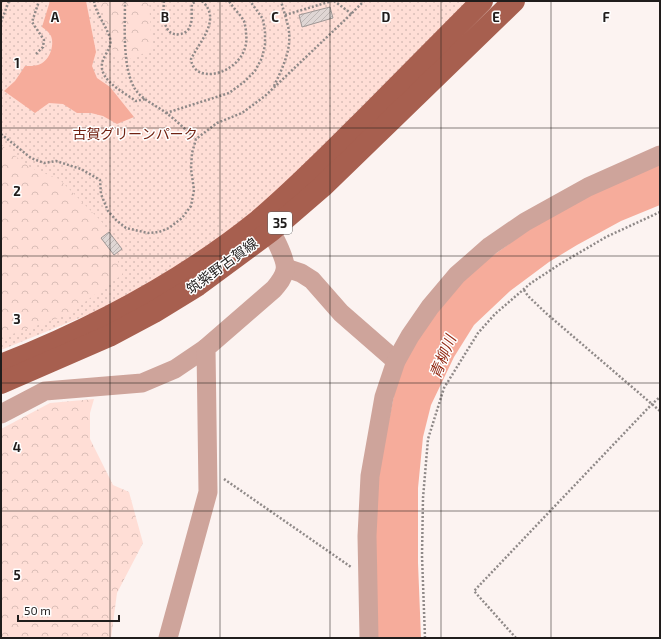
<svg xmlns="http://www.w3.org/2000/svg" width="661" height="639" viewBox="0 0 661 639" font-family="'Exo 2','Noto Sans JP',sans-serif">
<defs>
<pattern id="grass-dots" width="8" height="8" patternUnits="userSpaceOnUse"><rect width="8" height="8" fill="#ffded6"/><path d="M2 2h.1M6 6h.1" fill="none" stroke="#dabeb7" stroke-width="1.8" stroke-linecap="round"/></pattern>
<pattern id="forest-crowns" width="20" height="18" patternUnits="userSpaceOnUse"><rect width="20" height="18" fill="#ffded6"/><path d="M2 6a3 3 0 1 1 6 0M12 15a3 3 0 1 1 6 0" fill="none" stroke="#dabeb7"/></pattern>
<pattern id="building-hatch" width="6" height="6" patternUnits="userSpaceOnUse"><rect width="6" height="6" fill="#dfd6d4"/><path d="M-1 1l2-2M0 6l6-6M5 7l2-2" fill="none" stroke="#bfb7b5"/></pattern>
</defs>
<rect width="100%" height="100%" fill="#fcf3f1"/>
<!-- grass -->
<path fill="url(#grass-dots)" d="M 1,1 L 474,1 L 294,182 L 151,289 L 1,350 Z"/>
<!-- forest -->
<g fill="url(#forest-crowns)">
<path d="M 101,1 L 149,1 L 152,50 L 120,63 L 108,41 Z"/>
<path d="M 1,145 L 31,168 L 59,179 L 102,222 L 123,274 L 67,315 L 1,338 Z"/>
<path d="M 94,399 L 90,413 L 90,439 L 113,485 L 129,492 L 143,543 L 117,593 L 111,638 L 1,638 L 1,429 L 50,403 Z"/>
</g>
<!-- water -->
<g fill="#f6ac9b">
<path d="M 50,1 L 86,1 L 96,52 L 92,66 L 97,78 L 110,87 L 134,117 L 117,124 L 103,116 L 91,113 L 77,113 L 63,104 L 49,103 L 35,113 L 4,91 L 15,81 L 25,66 C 29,66 34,66 38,65 C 49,62 55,46 51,36 C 49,32 45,29 42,27 Z"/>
<path d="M 660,163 L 660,205 L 621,221 L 577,245 L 549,262 L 510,291 L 474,325 L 454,357 L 431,405 L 423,437 L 418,488 L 418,563 L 421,638 L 375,638 L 375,543 L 378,474 L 399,370 L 430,316 L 463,281 L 484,262 L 553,212 Z"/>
</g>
<!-- building -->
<g fill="url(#building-hatch)" stroke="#9f9795">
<path d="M 330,7 L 333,18 L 302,27 L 299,15 Z"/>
<path d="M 109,232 L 122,249 L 114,255 L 101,238 Z"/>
</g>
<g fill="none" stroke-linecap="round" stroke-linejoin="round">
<!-- path -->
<g stroke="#8f8988" stroke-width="2.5" stroke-dasharray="2 2" stroke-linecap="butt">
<path d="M 94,1 C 96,14 106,25 110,38 C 112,45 108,50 105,56 C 92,77 122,91 136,101 L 145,99"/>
<path d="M 125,1 C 125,25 122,68 135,89 C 142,100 156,105 166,113 C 177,121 186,130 196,139"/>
<path d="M 164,1 C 163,13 162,38 181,34 C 185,33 189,30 190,26 C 193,20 191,11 192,4 L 196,1"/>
<path d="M 202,1 C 222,19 200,41 191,59 C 194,89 252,71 246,33 C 246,29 245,25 244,21 C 240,14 233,8 229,1"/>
<path d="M 334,1 L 352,14"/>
<path d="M 285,15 L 332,1"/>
<path d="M 1,22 L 9,1"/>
<path d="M 36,54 L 43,47 L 44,40 L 32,22 L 39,1"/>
<path d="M 274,86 C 283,67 293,47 288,26 C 286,17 283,9 281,1"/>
<path d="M 166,113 L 229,93 L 244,82 L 255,71 L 262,58 L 265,45 L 265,32 L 263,19 L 250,1"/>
<path d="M 1,134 L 31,158 L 44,163 L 56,161 L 81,169 L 100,180 L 101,194 L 108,211 L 116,220 L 126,228 L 148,233 L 159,232 L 169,228 L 182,218 L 191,206 L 194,190 L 191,169 L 192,153 L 196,139 L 217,123 L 242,113 L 265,96 L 348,17 L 364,1"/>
<path d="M 524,290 L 528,296 L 547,314 L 660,411"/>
<path d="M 224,479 L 351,567"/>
<path d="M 425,638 L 422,556 L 423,498 L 428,439 L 444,388 L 478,333 L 495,314 L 531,283 L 560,264 L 606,237 L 660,212"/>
<path d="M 516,638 L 474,591 L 652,404 L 660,397"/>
</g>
<!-- minor -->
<g stroke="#cea49b" stroke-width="19">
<path d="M 286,268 L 301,273 L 312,280 L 341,313 L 396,361"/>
<path d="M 1,414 L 45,391 L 142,383 L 175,369 L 206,348"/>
<path d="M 168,638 L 208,492 L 206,348 L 274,289 C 279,283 284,277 285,270 C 287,261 275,239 271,231"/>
<path d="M 369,638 L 367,536 L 370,476 L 384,397 L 396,361 L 410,336 L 430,307 L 457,275 L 490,246 L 525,222 L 588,187 L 660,155"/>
</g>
<!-- major -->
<g stroke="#a75f4f" stroke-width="22">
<path d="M 1,365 C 93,329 182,282 259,220 C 299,186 335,149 372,112 C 409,75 445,38 482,1"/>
<path d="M 1,383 L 109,336 L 154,312 L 198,285 L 271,231 L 322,187 L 514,1"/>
</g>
</g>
<!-- grid -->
<path fill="none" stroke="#201d1c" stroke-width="1" stroke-opacity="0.55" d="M 110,1 L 110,638M 220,1 L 220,638M 330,1 L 330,638M 441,1 L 441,638M 551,1 L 551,638M 1,128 L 660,128M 1,256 L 660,256M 1,383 L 660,383M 1,511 L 660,511"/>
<g text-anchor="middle" stroke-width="3" stroke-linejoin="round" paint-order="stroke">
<!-- shield labels -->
<rect fill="#fff" stroke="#636160" stroke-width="1" x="268" y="212" width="24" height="22" rx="3"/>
<g font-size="13" font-weight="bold" fill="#201d1c">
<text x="280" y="228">35</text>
</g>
<!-- park labels -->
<g font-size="14" fill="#712111" stroke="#fff">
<text x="135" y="139">古賀グリーンパーク</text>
</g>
<!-- street labels -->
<g font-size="14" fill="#201d1c" stroke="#fff">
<text transform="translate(222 266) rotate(-36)" y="5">筑紫野古賀線</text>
</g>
<!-- water labels -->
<g font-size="15" font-style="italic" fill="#922913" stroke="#fff">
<text transform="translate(443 357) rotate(-68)" y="5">青柳川</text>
</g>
</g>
<g font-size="13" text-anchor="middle" font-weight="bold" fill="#201d1c" stroke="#fff" stroke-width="3" stroke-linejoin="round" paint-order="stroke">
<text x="55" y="22">A</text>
<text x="165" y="22">B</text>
<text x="275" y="22">C</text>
<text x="386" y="22">D</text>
<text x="496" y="22">E</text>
<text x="606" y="22">F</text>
<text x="17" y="68">1</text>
<text x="17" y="196">2</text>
<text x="17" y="324">3</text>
<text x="17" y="452">4</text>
<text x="17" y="580">5</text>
</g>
<!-- border -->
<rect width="661" height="639" fill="none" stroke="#201d1c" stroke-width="4"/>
<!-- scale -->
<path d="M18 615v6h101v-6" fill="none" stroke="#201d1c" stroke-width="2"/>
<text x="24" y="615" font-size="12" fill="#201d1c" stroke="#ffffff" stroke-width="3" paint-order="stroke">50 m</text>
</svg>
